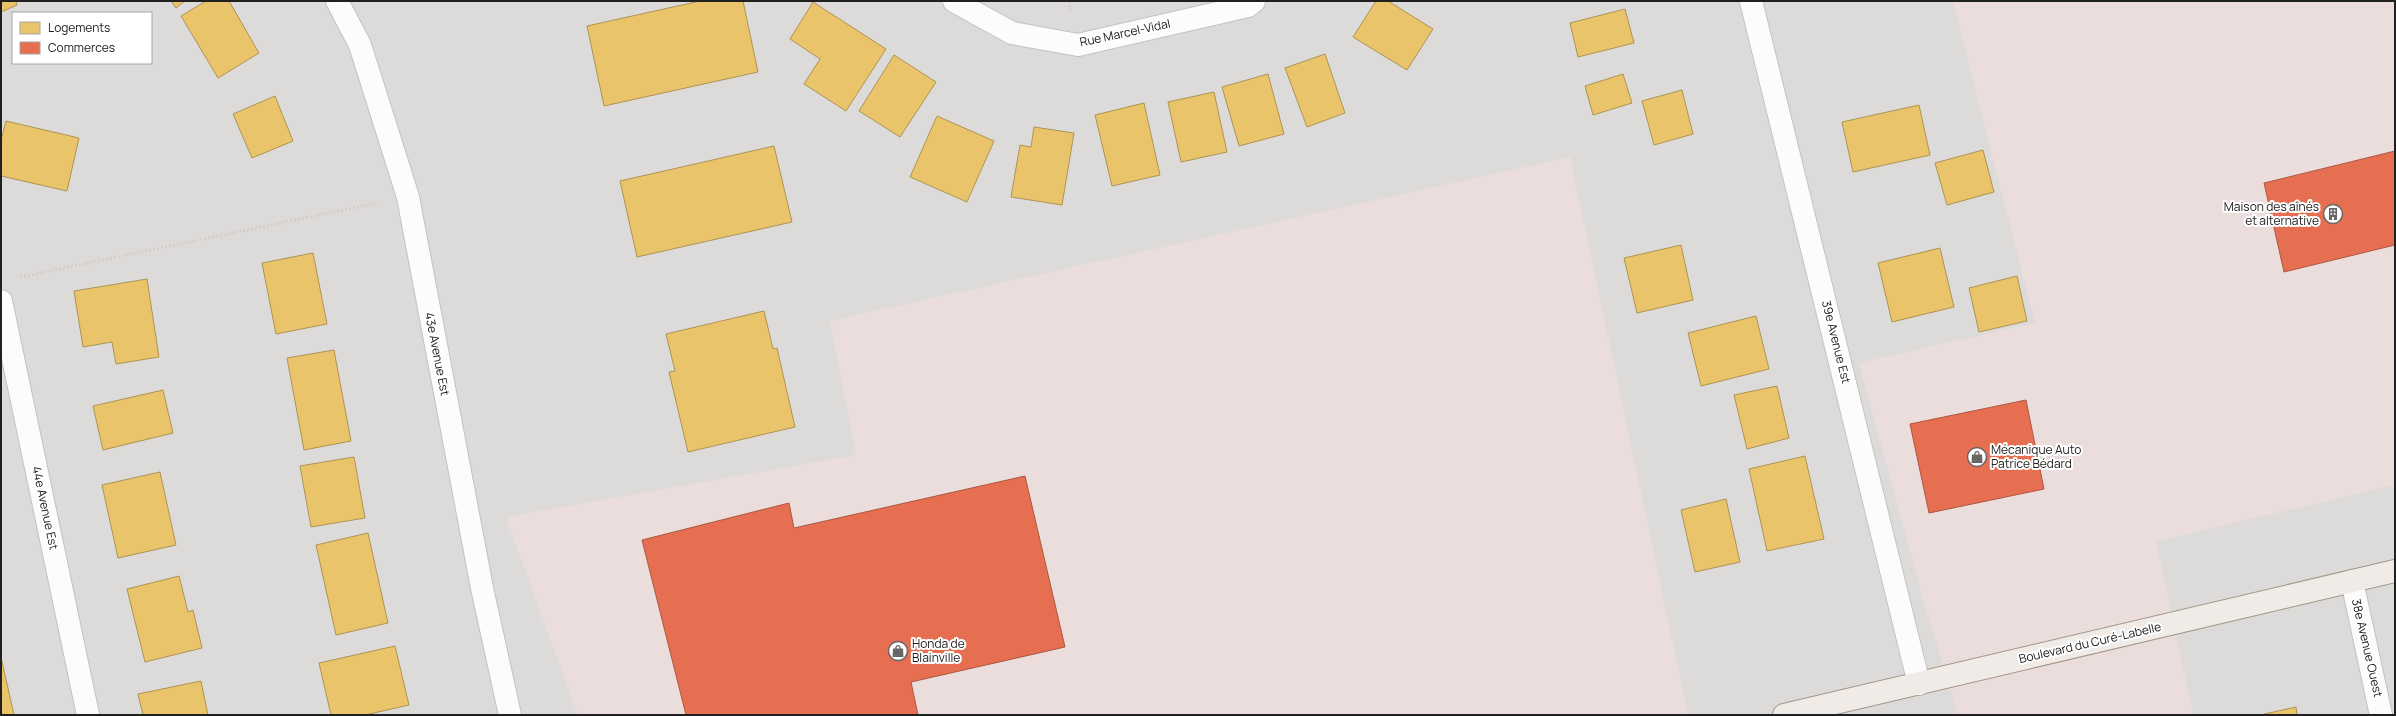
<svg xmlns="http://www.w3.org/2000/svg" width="2396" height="716" viewBox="0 0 2396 716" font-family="Manrope,sans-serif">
<rect width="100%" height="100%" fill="#edebe9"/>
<!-- residential -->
<path fill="#dddbda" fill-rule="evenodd" d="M 1,1 L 2395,1 L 2395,715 L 1,715 ZM 13,13 L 151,13 L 151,63 L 13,63 Z"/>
<!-- commercial -->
<g fill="#eadddc">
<path d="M 1953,1 L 2395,1 L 2395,485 L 2156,541 L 2193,715 L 1958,715 L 1922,595 L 1859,363 L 2035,323 Z"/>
<path d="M 1570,157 L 1688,715 L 578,715 L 506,517 L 856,455 L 830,321 Z"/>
</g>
<!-- homes -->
<g fill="#e9c46a" stroke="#ad9354">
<path d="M 1,1 L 16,1 L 17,5 L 1,12 Z"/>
<path d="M 171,1 L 185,1 L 176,8 Z"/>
<path d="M 206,1 L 229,1 L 259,53 L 218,78 L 181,16 Z"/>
<path d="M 700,1 L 743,1 L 758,72 L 604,106 L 587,26 Z"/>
<path d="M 1376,1 L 1388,1 L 1433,29 L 1407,70 L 1353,37 Z"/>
<path d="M 813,2 L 886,49 L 846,111 L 804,84 L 820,59 L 790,39 Z"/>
<path d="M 1625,9 L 1634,43 L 1578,57 L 1570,23 Z"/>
<path d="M 1325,54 L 1345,113 L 1307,127 L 1285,68 Z"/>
<path d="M 894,55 L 936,82 L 900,137 L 859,111 Z"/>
<path d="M 1268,74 L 1284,134 L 1239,146 L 1222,87 Z"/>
<path d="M 1623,74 L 1632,103 L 1593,115 L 1585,86 Z"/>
<path d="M 1682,90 L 1693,134 L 1654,145 L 1642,101 Z"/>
<path d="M 1214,92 L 1227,152 L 1181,162 L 1168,102 Z"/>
<path d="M 275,96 L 293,141 L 252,158 L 233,114 Z"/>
<path d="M 1144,103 L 1160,175 L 1112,186 L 1095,115 Z"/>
<path d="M 1919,105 L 1930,155 L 1853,172 L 1842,122 Z"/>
<path d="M 937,116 L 994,141 L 967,202 L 910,177 Z"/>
<path d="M 6,121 L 79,138 L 67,191 L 1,176 L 1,140 Z"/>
<path d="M 1034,127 L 1074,133 L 1062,205 L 1011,197 L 1020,145 L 1031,147 Z"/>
<path d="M 774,146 L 792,222 L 637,257 L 620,181 Z"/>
<path d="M 1983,150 L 1994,192 L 1947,205 L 1935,163 Z"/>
<path d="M 1681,245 L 1693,300 L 1637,313 L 1624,258 Z"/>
<path d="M 1940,248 L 1954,307 L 1892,322 L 1878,263 Z"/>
<path d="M 313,253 L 327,324 L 276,334 L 262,263 Z"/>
<path d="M 2017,276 L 2027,321 L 1979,332 L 1969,288 Z"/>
<path d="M 147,279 L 159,357 L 116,364 L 112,342 L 83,347 L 74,291 Z"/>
<path d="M 764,311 L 773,349 L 777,348 L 795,427 L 688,452 L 669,372 L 675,371 L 666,334 Z"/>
<path d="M 1756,316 L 1769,369 L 1701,386 L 1688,333 Z"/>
<path d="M 334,350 L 351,441 L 304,450 L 287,358 Z"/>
<path d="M 1777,386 L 1789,438 L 1747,449 L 1734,395 Z"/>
<path d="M 163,390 L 173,433 L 103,450 L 93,406 Z"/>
<path d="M 1805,456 L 1824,539 L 1767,551 L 1749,469 Z"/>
<path d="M 354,457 L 365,518 L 311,527 L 300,466 Z"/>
<path d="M 160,472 L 176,545 L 118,558 L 102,485 Z"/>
<path d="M 1726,499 L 1740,562 L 1695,572 L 1681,510 Z"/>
<path d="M 368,533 L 388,623 L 336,635 L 316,545 Z"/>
<path d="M 179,576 L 188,612 L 193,610 L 202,648 L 145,662 L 127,589 Z"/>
<path d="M 395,646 L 409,705 L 365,715 L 331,715 L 319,663 Z"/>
<path d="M 1,657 L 14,715 L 1,715 Z"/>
<path d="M 201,681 L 208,715 L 143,715 L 138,694 Z"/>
<path d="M 2296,707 L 2297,715 L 2260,715 Z"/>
</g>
<!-- shops -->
<g fill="#e76f51" stroke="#ab5742">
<path d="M 2395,151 L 2395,245 L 2284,272 L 2264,183 Z"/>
<path d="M 2026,400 L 2044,489 L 1929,513 L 1910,424 Z"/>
<path d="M 1025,476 L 1065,647 L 911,682 L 918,715 L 686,715 L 642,540 L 789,503 L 794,528 Z"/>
</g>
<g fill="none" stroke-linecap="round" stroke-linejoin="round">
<defs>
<g id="minor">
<path d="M 337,1 L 360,45 L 408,197 L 482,588 L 510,715"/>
<path d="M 954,1 L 1012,33 L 1078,45 L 1248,6 L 1254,1"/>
<path d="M 1751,1 L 1919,684"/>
<path d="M 1,301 L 88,715"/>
<path d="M 2352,581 L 2381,715"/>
</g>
<path id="major" d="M 1784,715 L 2395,571"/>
</defs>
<!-- minor casing -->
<use href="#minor" stroke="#c3c2c1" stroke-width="24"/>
<!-- major casing -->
<use href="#major" stroke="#a29788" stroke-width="24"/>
<!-- path -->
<g stroke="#d6cac9" stroke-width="2.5" stroke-dasharray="2 2" stroke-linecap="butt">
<path d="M 1069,1 L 1071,12"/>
<path d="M 20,277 L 377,203"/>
</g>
<!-- minor -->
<use href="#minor" stroke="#fcfcfc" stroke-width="22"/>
<!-- major -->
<use href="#major" stroke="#f0ebe6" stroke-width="22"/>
</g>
<!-- icons -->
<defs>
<symbol id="building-ring" viewBox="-11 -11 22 22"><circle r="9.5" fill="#fff" stroke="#686766" stroke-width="1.5"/><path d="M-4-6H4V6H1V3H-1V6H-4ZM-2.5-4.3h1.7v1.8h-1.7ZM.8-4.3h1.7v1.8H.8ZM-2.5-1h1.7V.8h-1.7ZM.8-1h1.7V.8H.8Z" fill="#686766"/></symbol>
<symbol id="shop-ring" viewBox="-11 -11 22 22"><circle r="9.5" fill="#fff" stroke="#686766" stroke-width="1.5"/><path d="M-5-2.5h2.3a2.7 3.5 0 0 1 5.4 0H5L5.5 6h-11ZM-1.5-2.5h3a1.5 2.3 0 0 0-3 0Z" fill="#686766"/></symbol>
</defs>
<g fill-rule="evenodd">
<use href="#building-ring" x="2322" y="203" width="22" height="22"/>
<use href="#shop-ring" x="1966" y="446" width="22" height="22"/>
<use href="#shop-ring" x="887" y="640" width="22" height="22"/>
</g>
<g text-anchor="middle" stroke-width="4" stroke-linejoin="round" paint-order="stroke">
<!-- street labels -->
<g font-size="12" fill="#202020" stroke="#fff">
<text transform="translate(1125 33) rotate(-12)" y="4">Rue Marcel-Vidal</text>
<text transform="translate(1836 342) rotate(76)" y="4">39e Avenue Est</text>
<text transform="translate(437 354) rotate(79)" y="4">43e Avenue Est</text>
<text transform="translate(45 508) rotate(78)" y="4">44e Avenue Est</text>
<text transform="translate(2090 643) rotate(-13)" y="4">Boulevard du Curé-Labelle</text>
<text transform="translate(2367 648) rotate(77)" y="4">38e Avenue Ouest</text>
</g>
<!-- poi labels -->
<g font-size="12" fill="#202020" stroke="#fff" text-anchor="start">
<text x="2319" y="211" text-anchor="end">Maison des aînés<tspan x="2319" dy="14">et alternative</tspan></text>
<text x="1991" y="454">Mécanique Auto<tspan x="1991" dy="14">Patrice Bédard</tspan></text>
<text x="912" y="648">Honda de<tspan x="912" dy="14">Blainville</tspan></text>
</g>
</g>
<!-- border -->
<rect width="2396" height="716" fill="none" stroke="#202020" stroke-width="4"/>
<!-- legend -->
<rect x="12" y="12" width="140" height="52" fill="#ffffff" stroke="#a6a6a6"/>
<rect x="20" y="22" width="20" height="12" fill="#e9c46a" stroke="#a6a6a6"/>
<text x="48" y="32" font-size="12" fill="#202020">Logements</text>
<rect x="20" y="42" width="20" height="12" fill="#e76f51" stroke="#a6a6a6"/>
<text x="48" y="52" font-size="12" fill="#202020">Commerces</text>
</svg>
